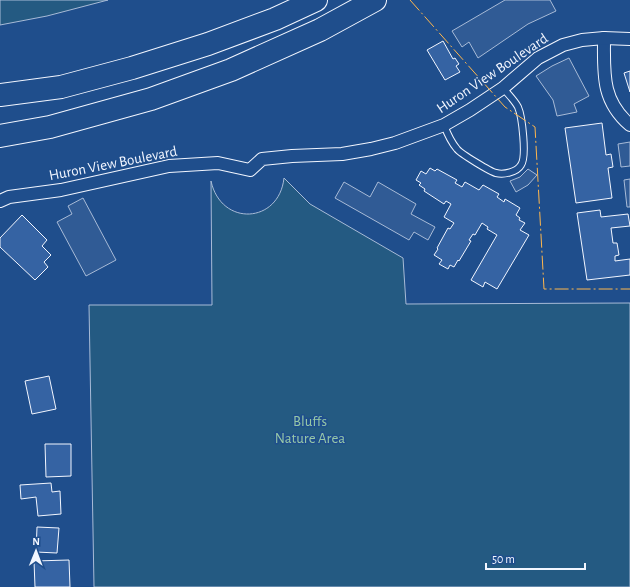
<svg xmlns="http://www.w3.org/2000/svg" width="630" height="587" viewBox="0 0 630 587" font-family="'Alegreya Sans',sans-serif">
<rect width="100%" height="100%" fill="#1f4e8c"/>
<!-- green -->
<g fill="#245a82" stroke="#a8bbd7">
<path d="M 0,0 L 108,0 L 47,16 L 0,25 Z"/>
<path d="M 284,178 L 310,204 L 403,258 L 406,304 L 630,303 L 630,587 L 94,587 L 89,305 L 212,305 L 211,181 C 221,227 279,224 284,178 Z"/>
</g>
<!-- parking -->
<g fill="#305b95" stroke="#a8bbd7">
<path d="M 505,0 L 550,0 L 556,11 L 528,24 L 478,58 L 469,42 L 462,47 L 452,31 Z"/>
<path d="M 569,58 L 589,96 L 574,104 L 577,112 L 557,116 L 553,100 L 536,76 L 552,66 Z"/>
<path d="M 630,142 L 630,166 L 621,167 L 618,144 Z"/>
<path d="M 528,169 L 537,175 L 528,185 L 516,192 L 510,181 L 520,177 Z"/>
<path d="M 630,179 L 630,207 L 627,207 L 624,180 Z"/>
<path d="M 344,182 L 370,197 L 378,182 L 416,204 L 411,214 L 435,227 L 428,240 L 414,232 L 409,240 L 335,198 Z"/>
<path d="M 83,198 L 116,260 L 86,276 L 57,222 L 72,214 L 68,206 Z"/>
</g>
<!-- building -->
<g fill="#3563a3" stroke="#f2f6ff">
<path d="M 443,41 L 453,59 L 455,58 L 459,64 L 456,66 L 460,72 L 445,80 L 427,50 Z"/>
<path d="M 630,71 L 630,92 L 624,73 Z"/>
<path d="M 602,123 L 606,155 L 611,154 L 613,167 L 608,168 L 612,198 L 576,203 L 565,128 Z"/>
<path d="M 430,168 L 435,171 L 437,169 L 457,180 L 455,183 L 462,187 L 465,182 L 479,190 L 483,185 L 499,194 L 497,197 L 504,202 L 505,199 L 520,208 L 516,215 L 520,218 L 519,220 L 525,223 L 520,230 L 529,235 L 497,289 L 485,282 L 483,287 L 471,280 L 497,235 L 487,229 L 488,227 L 482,223 L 475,235 L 473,234 L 469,240 L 471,241 L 459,261 L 458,260 L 454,267 L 450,265 L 448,269 L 439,264 L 442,260 L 434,255 L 438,249 L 437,248 L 448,228 L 450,229 L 454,223 L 444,217 L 451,204 L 446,201 L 444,204 L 424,191 L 425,189 L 419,185 L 421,183 L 416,180 L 421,171 L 426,174 Z"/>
<path d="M 600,210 L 601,217 L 628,214 L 630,226 L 611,228 L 613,243 L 617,243 L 619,255 L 615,256 L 615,261 L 630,259 L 630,275 L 587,280 L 577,213 Z"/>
<path d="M 22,215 L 47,240 L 42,246 L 51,255 L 44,262 L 48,267 L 35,280 L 0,247 L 0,238 Z"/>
<path d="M 49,376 L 56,409 L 32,414 L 25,381 Z"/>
<path d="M 45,444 L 71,444 L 71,476 L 46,477 Z"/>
<path d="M 51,483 L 52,492 L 60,491 L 61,514 L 38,516 L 36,497 L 21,499 L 20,485 Z"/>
<path d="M 37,527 L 59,528 L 57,553 L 36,552 Z"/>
<path d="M 69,560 L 70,587 L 35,587 L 34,561 Z"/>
</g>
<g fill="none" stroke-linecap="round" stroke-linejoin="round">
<defs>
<path id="service" d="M 444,125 C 447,133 451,142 457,149 C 461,154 491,172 496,173 C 504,175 517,172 521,165 C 527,157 522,116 518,107 C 515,101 508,94 503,88"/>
<g id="minor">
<path d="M 604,38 C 604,73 601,100 630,125"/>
<path d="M 0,201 L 9,197 L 61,190 L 169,166 L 218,163 L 250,170 L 262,159 L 292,156 L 342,154 L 371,149 L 395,143 L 444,125 L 470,110 L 503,88 L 538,58 L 563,45 L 582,40 L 604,38 L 630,39"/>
</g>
<g id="motorway">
<path d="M 0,95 L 61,87 L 132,68 L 208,44 L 275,19 L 316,0"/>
<path d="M 0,136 L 50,127 L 151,99 L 231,70 L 320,30 L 375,0"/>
</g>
</defs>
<!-- service casing -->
<use href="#service" stroke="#f2f6ff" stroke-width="8"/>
<!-- minor casing -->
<use href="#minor" stroke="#f2f6ff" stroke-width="14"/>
<!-- motorway casing -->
<use href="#motorway" stroke="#f2f6ff" stroke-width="24"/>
<!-- service -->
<use href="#service" stroke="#1f4e8c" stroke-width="6"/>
<!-- minor -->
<use href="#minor" stroke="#1f4e8c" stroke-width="12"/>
<!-- motorway -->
<use href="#motorway" stroke="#1f4e8c" stroke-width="22"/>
<!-- power -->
<path stroke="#ffb74d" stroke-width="1" stroke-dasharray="14 3 2 3" stroke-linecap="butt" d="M 410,0 L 505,107 L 535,127 L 544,289 L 630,289"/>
</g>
<g text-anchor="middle" stroke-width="3" stroke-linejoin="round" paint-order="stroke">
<!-- street labels -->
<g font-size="15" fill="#f2f6ff" stroke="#1f4e8c">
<text transform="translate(492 73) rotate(-34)" y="5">Huron View Boulevard</text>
<text transform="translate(113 163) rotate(-11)" y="5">Huron View Boulevard</text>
</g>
<!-- park labels -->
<g font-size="15" fill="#97c8a6" stroke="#1f4e8c">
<text x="310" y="426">Bluffs<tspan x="310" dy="17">Nature Area</tspan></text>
</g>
</g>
<!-- north arrow -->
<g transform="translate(36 551) rotate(1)" stroke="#1f4e8c" stroke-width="3" paint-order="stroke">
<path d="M0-3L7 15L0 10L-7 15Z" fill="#f2f6ff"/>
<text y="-6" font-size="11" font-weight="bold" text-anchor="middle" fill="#f2f6ff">N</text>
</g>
<!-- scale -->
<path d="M486 563v6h99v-6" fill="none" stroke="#f2f6ff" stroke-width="2"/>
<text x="492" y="563" font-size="12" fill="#f2f6ff" stroke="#1f4e8c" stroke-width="3" paint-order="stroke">50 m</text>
</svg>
